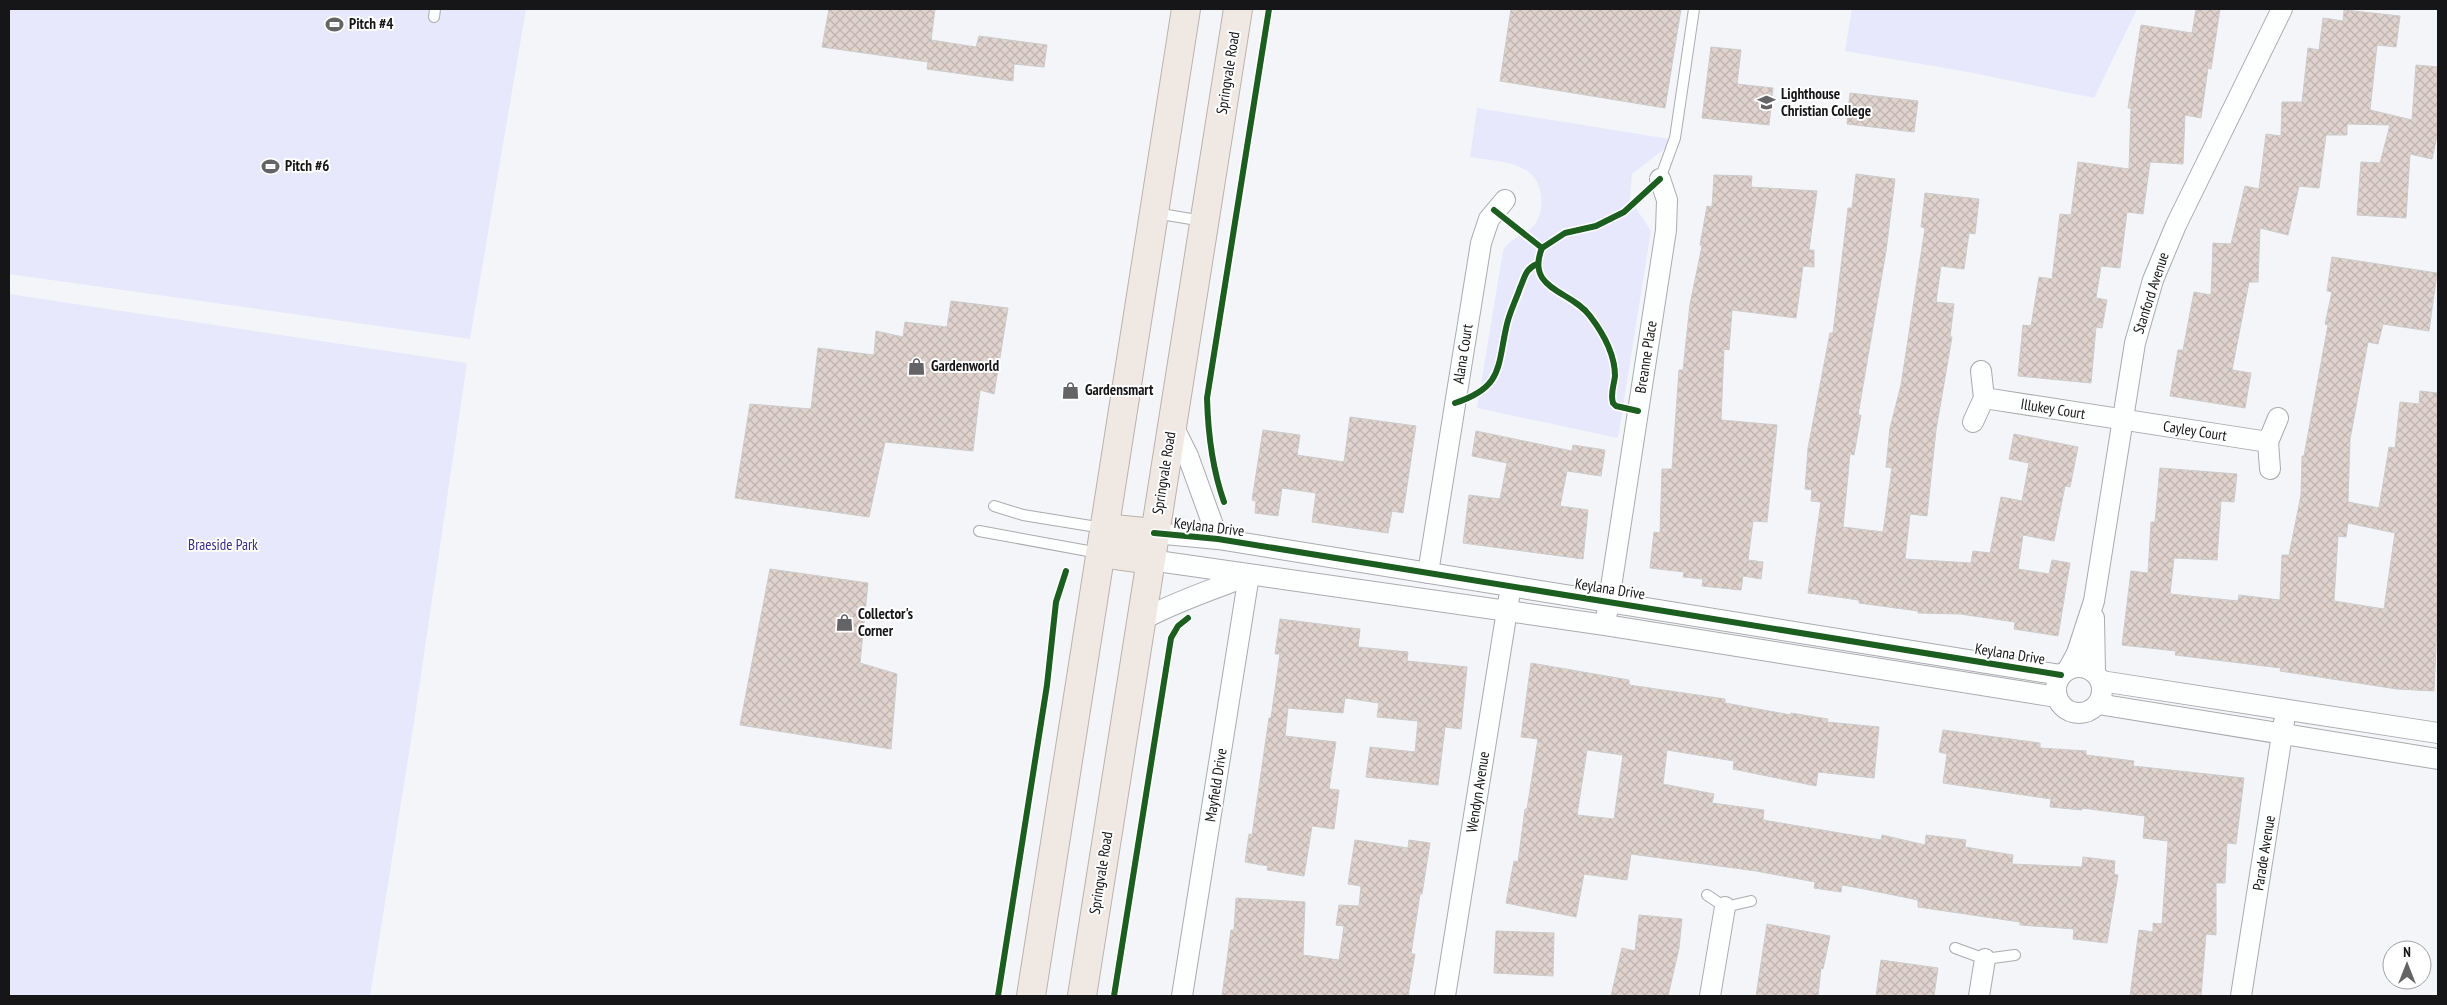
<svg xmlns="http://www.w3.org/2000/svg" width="2447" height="1005" viewBox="0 0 2447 1005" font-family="'PT Sans Narrow',sans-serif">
<defs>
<pattern id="building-cross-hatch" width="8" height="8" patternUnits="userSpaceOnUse" patternTransform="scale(1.25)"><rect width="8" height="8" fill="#e0d3ce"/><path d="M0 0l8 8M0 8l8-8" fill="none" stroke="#bfb4b0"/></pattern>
</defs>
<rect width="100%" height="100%" fill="#f4f5f9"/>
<!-- park -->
<g fill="#e7e8fc">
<path d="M 9,9 L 526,9 L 470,339 L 9,274 Z"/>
<path d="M 1852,9 L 2137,9 L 2094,98 L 1968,72 L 1845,51 Z"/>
<path d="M 1477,108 L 1676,140 L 1632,174 L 1630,199 L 1651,231 L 1618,438 L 1477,408 L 1503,251 C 1510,237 1526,236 1535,224 C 1541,215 1542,206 1541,195 C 1537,160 1497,162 1470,157 Z"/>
<path d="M 9,294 L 467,363 L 414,722 L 370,996 L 9,996 Z"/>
</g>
<!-- building -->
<g fill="url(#building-cross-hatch)" stroke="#ccc" fill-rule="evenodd">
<path d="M 829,9 L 935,9 L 931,40 L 976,47 L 979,36 L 1047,45 L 1044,67 L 1014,64 L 1013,81 L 927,69 L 928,62 L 822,47 Z"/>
<path d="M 1511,9 L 1681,9 L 1665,108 L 1500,81 Z"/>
<path d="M 2196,9 L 2220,9 L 2211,69 L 2208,68 L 2201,118 L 2185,115 L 2183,164 L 2150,162 L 2143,214 L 2127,212 L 2120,268 L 2101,266 L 2096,298 L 2107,300 L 2102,328 L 2096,327 L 2091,383 L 2018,376 L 2023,325 L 2031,326 L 2039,277 L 2052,279 L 2060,214 L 2071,215 L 2078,162 L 2129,169 L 2131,108 L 2128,108 L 2141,25 L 2192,33 Z"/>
<path d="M 2344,10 L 2400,16 L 2396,47 L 2377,45 L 2370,110 L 2412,120 L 2416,65 L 2438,67 L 2438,131 L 2432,159 L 2410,154 L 2406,218 L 2357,215 L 2361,162 L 2380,163 L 2390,125 L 2347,124 L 2347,135 L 2326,135 L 2319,188 L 2299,186 L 2288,235 L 2260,228 L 2258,282 L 2249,282 L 2232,370 L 2251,373 L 2245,408 L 2170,396 L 2178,350 L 2183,350 L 2194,292 L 2211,295 L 2213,243 L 2231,244 L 2245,186 L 2259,189 L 2266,134 L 2281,136 L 2282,102 L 2302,102 L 2308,48 L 2319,50 L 2323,18 L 2343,21 Z"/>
<path d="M 1711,47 L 1741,50 L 1737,84 L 1773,88 L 1769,125 L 1702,118 Z"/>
<path d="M 1850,93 L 1918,101 L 1914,132 L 1847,124 Z"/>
<path d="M 1856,174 L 1895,179 L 1886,251 L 1858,415 L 1861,415 L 1854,455 L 1850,454 L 1843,527 L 1883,532 L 1892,468 L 1886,467 L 1890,428 L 1901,385 L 1911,320 L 1925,228 L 1921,227 L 1925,193 L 1979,199 L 1975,234 L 1969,233 L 1964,269 L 1941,266 L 1936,302 L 1954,304 L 1950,337 L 1952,337 L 1936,430 L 1927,516 L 1910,514 L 1905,559 L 1971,563 L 1973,551 L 1990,553 L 2001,497 L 2022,501 L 2029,463 L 2009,459 L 2014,434 L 2078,447 L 2070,487 L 2065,486 L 2054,541 L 2023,535 L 2018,569 L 2049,574 L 2052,560 L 2070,563 L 2058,636 L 2014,629 L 2015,622 L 1960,614 L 1918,613 L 1918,611 L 1859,603 L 1859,600 L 1808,593 L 1821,502 L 1811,501 L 1812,490 L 1805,489 L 1808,448 L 1830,333 L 1833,333 L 1848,208 L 1852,208 Z"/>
<path d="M 1714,175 L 1752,176 L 1751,187 L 1817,191 L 1809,250 L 1814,250 L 1814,267 L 1803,266 L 1796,318 L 1732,310 L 1729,350 L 1724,349 L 1721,420 L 1777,425 L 1767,522 L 1753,521 L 1748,560 L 1763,562 L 1761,579 L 1743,576 L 1741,590 L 1702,586 L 1703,579 L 1683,577 L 1684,572 L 1650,568 L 1654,532 L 1660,533 L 1662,469 L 1672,469 L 1679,370 L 1683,370 L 1690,304 L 1702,246 L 1700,245 L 1707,206 L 1712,207 Z"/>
<path d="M 2332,257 L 2437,273 L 2429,331 L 2383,324 L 2378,344 L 2368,342 L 2350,439 L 2348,502 L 2379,508 L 2389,447 L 2395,448 L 2400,402 L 2419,404 L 2420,391 L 2438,393 L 2438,602 L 2434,691 L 2397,689 L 2280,671 L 2281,668 L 2175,655 L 2176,651 L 2122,645 L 2131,571 L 2148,573 L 2151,522 L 2155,522 L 2160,468 L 2237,474 L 2234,502 L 2221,501 L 2217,560 L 2174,558 L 2170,594 L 2238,601 L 2239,595 L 2280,600 L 2282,555 L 2289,555 L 2301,495 L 2302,456 L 2304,456 L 2328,325 L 2325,324 L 2332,292 L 2327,291 ZM 2348,523 L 2395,533 L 2384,609 L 2334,601 L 2338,536 L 2346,537 Z"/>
<path d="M 951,301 L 1008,308 L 994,394 L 980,390 L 973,451 L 885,442 L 869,517 L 735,498 L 750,404 L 811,409 L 818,348 L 874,355 L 876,331 L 903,337 L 905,322 L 947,327 Z"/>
<path d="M 1350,417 L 1416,426 L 1403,513 L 1392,511 L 1388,533 L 1312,522 L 1316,493 L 1282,488 L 1278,516 L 1255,513 L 1256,501 L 1252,500 L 1263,430 L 1300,435 L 1297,455 L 1344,462 Z"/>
<path d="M 1476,431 L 1572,451 L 1573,445 L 1605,450 L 1601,476 L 1567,471 L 1560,506 L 1588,510 L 1583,559 L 1463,543 L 1469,495 L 1500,499 L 1507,463 L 1472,456 Z"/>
<path d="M 770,569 L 868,583 L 860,663 L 897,674 L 891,749 L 740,725 Z"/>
<path d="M 1280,619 L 1360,629 L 1358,647 L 1408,652 L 1407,661 L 1467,667 L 1461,729 L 1445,727 L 1438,785 L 1366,777 L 1370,747 L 1415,752 L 1418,721 L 1377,717 L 1379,703 L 1345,698 L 1343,713 L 1288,708 L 1285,736 L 1336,742 L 1329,789 L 1339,790 L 1334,829 L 1312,826 L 1304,876 L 1267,870 L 1268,866 L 1245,862 L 1249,834 L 1252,835 L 1269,718 L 1271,718 L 1280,654 L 1275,654 Z"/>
<path d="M 1531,663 L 1629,680 L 1629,685 L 1725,699 L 1725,703 L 1791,715 L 1791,713 L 1828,719 L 1827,722 L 1879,727 L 1874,778 L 1818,772 L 1816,786 L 1733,769 L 1734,761 L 1667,750 L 1663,784 L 1714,794 L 1712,803 L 1764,810 L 1763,820 L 1881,840 L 1882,835 L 1925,845 L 1926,835 L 1966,840 L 1965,847 L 2013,855 L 2012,864 L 2082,867 L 2083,857 L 2115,861 L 2114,874 L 2118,875 L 2107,943 L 2073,939 L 2074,929 L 2020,925 L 2020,922 L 1918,907 L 1918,900 L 1864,889 L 1842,885 L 1841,892 L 1814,888 L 1815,882 L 1756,871 L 1631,854 L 1627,880 L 1584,874 L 1576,917 L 1506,903 L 1514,861 L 1518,862 L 1525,809 L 1527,809 L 1538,739 L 1521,737 ZM 1587,750 L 1623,755 L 1614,819 L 1577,815 Z"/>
<path d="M 1943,730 L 2040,743 L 2040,748 L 2086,751 L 2086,755 L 2134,761 L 2133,766 L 2244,778 L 2236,844 L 2227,843 L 2225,883 L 2216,883 L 2216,935 L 2206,934 L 2201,996 L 2130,996 L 2139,930 L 2153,932 L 2153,923 L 2162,924 L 2168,841 L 2143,838 L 2145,816 L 2082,808 L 2082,810 L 2050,807 L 2051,799 L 1943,783 L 1947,754 L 1939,752 Z"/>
<path d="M 1355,840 L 1408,848 L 1409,840 L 1430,843 L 1422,894 L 1420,894 L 1411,954 L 1415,954 L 1408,996 L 1222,996 L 1231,930 L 1234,930 L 1236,898 L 1305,902 L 1303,955 L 1339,960 L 1344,926 L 1336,925 L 1339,905 L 1359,906 L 1361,886 L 1348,884 Z"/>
<path d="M 1639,915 L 1682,919 L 1679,948 L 1668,996 L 1611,996 L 1622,948 L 1635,951 Z"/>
<path d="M 1767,924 L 1830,936 L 1823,969 L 1821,968 L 1818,996 L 1756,996 Z"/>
<path d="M 1496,931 L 1554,933 L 1553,976 L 1494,973 Z"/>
<path d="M 1881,960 L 1938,968 L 1934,996 L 1876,996 Z"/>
</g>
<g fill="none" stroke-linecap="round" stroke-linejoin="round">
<defs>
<g id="service">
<path d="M 434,17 L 435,9"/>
<path d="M 1660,179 L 1675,138 L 1694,9"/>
<path d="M 1155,213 L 1203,221"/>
<path d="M 994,506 L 1023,515 L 1103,528"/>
<path d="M 979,531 L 1099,553"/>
<path d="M 1707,895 L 1725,907 L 1751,901"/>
<path d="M 1955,948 L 1985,959 L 2015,955"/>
</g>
<g id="minor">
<path d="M 1984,398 L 2268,442"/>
<path d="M 1973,422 L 1984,398 L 1981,371"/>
<path d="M 1172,424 L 1188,456 L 1218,539"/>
<path d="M 2270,469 L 2268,442 L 2278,418"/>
<path d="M 1154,533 L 1218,539 L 2061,675"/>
<path d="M 1150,560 L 1605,625 L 2057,697"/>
<path d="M 1428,573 L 1481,243 L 1489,219 L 1505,200"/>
<path d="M 1607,613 L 1666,230 L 1667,200 L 1660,179"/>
<path d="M 2094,618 L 2095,672"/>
<path d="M 1142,620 C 1176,601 1213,590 1249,575"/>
<circle cx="2079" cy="690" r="23"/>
<path d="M 2069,668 L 2077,653 L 2094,601 L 2135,343 L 2153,280 L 2176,225 L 2282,9"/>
<path d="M 2101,681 L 2438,733"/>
<path d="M 2098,704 L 2438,759"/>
<path d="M 1182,996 L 1249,575"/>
<path d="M 1445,996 L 1509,598"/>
<path d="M 1710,996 L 1725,907"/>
<path d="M 1979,996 L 1985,959"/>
<path d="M 2241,996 L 2284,722"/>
</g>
<g id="trunk">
<path d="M 1104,528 L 1154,533"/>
<path d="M 1100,553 L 1150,560"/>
<path d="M 1031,996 L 1186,9"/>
<path d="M 1082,996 L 1238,9"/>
</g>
</defs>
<!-- service casing -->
<use href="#service" stroke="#aaabae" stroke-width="12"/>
<!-- minor casing -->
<use href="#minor" stroke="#aaabae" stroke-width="22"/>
<!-- trunk casing -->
<use href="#trunk" stroke="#bbb2ab" stroke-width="30"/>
<!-- service -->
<use href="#service" stroke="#fdfefe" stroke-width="10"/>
<!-- minor -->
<use href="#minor" stroke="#fdfefe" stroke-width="20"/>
<!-- trunk -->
<use href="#trunk" stroke="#f0e8e2" stroke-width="28"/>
<defs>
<g id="cycleway">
<path d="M 1494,210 L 1542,248 C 1525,290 1571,290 1590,316 C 1603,333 1615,354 1615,376 C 1614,385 1610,394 1613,403 L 1616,406 L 1638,411"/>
<path d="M 1542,248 L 1565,233 L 1596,226 L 1624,212 L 1660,179"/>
<path d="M 1455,403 C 1504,387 1497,366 1507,324 C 1510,311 1516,300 1520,288 C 1525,277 1525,269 1537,264"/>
<path d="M 1224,502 C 1212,468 1208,434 1207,398 L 1269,9"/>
<path d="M 1154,533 L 1218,539 L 2061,675"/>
<path d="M 998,996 L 1047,685 L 1056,602 L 1066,571"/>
<path d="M 1114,996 L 1171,638 L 1178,626 L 1188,618"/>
</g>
</defs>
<!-- cycleway casing -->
<use href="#cycleway" stroke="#fff" stroke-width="9"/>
<!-- cycleway -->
<use href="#cycleway" stroke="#1b5e20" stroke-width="6"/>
</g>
<!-- icons -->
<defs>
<symbol id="stadium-bare" viewBox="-9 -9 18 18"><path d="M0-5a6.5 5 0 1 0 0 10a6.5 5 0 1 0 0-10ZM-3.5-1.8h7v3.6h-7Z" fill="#646467" stroke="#fff" stroke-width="2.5" paint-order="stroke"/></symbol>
<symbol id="school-bare" viewBox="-9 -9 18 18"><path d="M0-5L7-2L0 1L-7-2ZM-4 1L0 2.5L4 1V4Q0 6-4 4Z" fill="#646467" stroke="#fff" stroke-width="2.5" paint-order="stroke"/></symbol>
<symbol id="shop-bare" viewBox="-9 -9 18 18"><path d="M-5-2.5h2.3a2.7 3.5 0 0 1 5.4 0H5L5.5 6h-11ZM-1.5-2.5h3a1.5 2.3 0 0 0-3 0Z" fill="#646467" stroke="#fff" stroke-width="2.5" paint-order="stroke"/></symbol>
</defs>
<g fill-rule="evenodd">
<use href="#stadium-bare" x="322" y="12" width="25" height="25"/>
<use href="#school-bare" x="1754" y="90" width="25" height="25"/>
<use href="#stadium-bare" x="258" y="154" width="25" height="25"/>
<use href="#shop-bare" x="904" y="354" width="25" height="25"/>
<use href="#shop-bare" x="1058" y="378" width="25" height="25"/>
<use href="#shop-bare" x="832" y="610" width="25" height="25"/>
</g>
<g text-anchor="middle" stroke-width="4" stroke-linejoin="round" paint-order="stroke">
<!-- poi labels -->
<g font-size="15" font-weight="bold" fill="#161618" stroke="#fff" text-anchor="start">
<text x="349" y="29">Pitch #4</text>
<text x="1781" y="99">Lighthouse<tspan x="1781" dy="17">Christian College</tspan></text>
<text x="285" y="171">Pitch #6</text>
<text x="931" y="371">Gardenworld</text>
<text x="1085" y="395">Gardensmart</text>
<text x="858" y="619">Collector's<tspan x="858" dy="17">Corner</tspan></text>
</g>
<!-- street labels -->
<g font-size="15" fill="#161618" stroke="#fff">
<text transform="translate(1228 73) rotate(-81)" y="5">Springvale Road</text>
<text transform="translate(2151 293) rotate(-72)" y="5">Stanford Avenue</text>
<text transform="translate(1463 354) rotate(-81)" y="5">Alana Court</text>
<text transform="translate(1646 357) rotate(-81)" y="5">Breanne Place</text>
<text transform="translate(2053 409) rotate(9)" y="5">Illukey Court</text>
<text transform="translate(2195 431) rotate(9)" y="5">Cayley Court</text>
<text transform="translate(1164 473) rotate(-81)" y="5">Springvale Road</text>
<text transform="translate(1209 527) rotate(7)" y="5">Keylana Drive</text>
<text transform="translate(1610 589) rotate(9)" y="5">Keylana Drive</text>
<text transform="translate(2010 654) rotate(9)" y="5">Keylana Drive</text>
<text transform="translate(1216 785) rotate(-81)" y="5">Mayfield Drive</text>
<text transform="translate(1478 792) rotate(-81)" y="5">Wendyn Avenue</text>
<text transform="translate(2264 853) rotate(-81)" y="5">Parade Avenue</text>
<text transform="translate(1101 873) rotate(-81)" y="5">Springvale Road</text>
</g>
<!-- park labels -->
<g font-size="15" fill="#392e8e" stroke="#fff">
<text x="223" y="550">Braeside Park</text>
</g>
</g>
<!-- border -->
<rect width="2447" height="1005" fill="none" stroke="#161618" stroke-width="20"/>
<!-- north arrow -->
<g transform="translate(2407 965)"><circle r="24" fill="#ffffff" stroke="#a2a2a3"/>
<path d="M0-4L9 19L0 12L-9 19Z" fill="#646467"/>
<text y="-8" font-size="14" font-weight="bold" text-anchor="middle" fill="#161618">N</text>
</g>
</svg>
